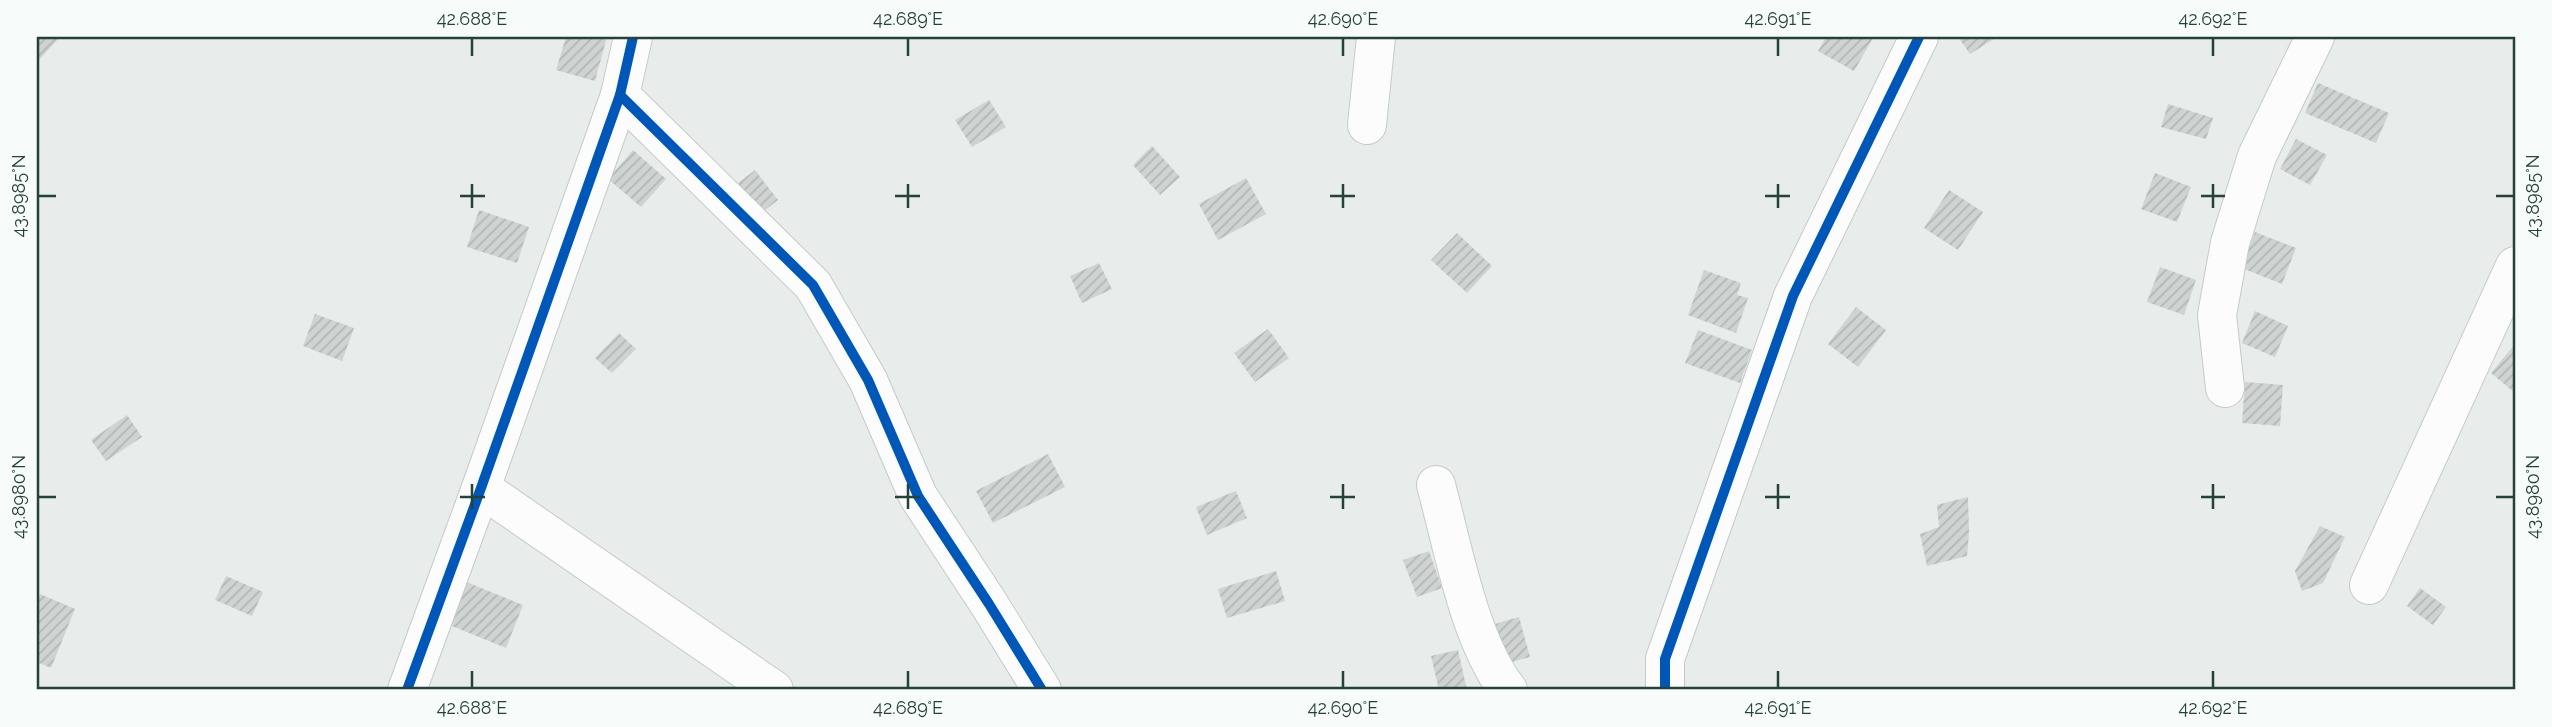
<svg xmlns="http://www.w3.org/2000/svg" width="2552" height="727" viewBox="0 0 2552 727" font-family="Raleway,sans-serif">
<defs>
<pattern id="building-hatch" width="6" height="6" patternUnits="userSpaceOnUse" patternTransform="scale(1.75)"><rect width="6" height="6" fill="#cfd4d2"/><path d="M-1 1l2-2M0 6l6-6M5 7l2-2" fill="none" stroke="#b2b7b5"/></pattern>
</defs>
<rect width="100%" height="100%" fill="#e8edeb"/>
<!-- building -->
<g fill="url(#building-hatch)">
<path d="M 37,37 L 60,37 L 37,62 Z"/>
<path d="M 566,37 L 607,37 L 595,81 L 556,70 Z"/>
<path d="M 1826,37 L 1870,37 L 1873,38 L 1854,71 L 1818,51 Z"/>
<path d="M 1958,37 L 1997,37 L 1970,54 Z"/>
<path d="M 2318,83 L 2389,113 L 2376,143 L 2305,113 Z"/>
<path d="M 989,100 L 1006,127 L 972,147 L 955,120 Z"/>
<path d="M 2168,104 L 2213,118 L 2206,139 L 2161,127 Z"/>
<path d="M 2296,139 L 2327,155 L 2310,185 L 2280,169 Z"/>
<path d="M 1152,146 L 1180,177 L 1160,195 L 1133,165 Z"/>
<path d="M 633,150 L 666,179 L 641,207 L 608,179 Z"/>
<path d="M 755,170 L 778,200 L 756,217 L 733,187 Z"/>
<path d="M 2155,173 L 2191,187 L 2177,222 L 2141,209 Z"/>
<path d="M 1246,178 L 1266,214 L 1218,240 L 1199,204 Z"/>
<path d="M 1949,190 L 1983,212 L 1958,250 L 1924,228 Z"/>
<path d="M 479,210 L 529,227 L 517,263 L 467,247 Z"/>
<path d="M 2255,232 L 2296,248 L 2282,284 L 2242,268 Z"/>
<path d="M 1457,233 L 1492,266 L 1467,293 L 1431,260 Z"/>
<path d="M 1099,263 L 1112,289 L 1082,303 L 1070,276 Z"/>
<path d="M 2160,267 L 2196,280 L 2184,315 L 2147,302 Z"/>
<path d="M 1704,270 L 1741,283 L 1737,295 L 1748,298 L 1736,333 L 1688,315 Z"/>
<path d="M 1856,307 L 1886,330 L 1858,367 L 1828,344 Z"/>
<path d="M 2255,311 L 2288,326 L 2275,357 L 2242,343 Z"/>
<path d="M 315,314 L 354,328 L 342,361 L 303,346 Z"/>
<path d="M 1268,329 L 1289,358 L 1255,382 L 1234,353 Z"/>
<path d="M 1698,330 L 1752,350 L 1740,383 L 1685,363 Z"/>
<path d="M 619,333 L 636,349 L 612,373 L 595,358 Z"/>
<path d="M 2515,344 L 2515,393 L 2491,373 Z"/>
<path d="M 2245,382 L 2283,385 L 2280,426 L 2242,423 Z"/>
<path d="M 127,415 L 142,437 L 106,461 L 91,440 Z"/>
<path d="M 1048,454 L 1065,487 L 993,523 L 976,491 Z"/>
<path d="M 1236,491 L 1247,518 L 1207,535 L 1196,507 Z"/>
<path d="M 1968,497 L 1969,533 L 1967,556 L 1927,566 L 1920,534 L 1939,527 L 1937,505 Z"/>
<path d="M 2320,526 L 2345,537 L 2323,583 L 2302,591 L 2295,571 Z"/>
<path d="M 1429,551 L 1442,588 L 1417,597 L 1403,560 Z"/>
<path d="M 1276,571 L 1285,601 L 1227,618 L 1218,589 Z"/>
<path d="M 226,576 L 263,592 L 252,616 L 215,600 Z"/>
<path d="M 464,581 L 523,605 L 506,648 L 447,624 Z"/>
<path d="M 2420,588 L 2446,607 L 2433,625 L 2407,606 Z"/>
<path d="M 40,594 L 75,609 L 51,668 L 37,662 L 37,601 Z"/>
<path d="M 1519,617 L 1530,657 L 1505,664 L 1495,624 Z"/>
<path d="M 1458,650 L 1467,690 L 1439,690 L 1431,656 Z"/>
</g>
<g fill="none" stroke-linecap="round" stroke-linejoin="round">
<defs>
<g id="minor">
<path d="M 620,95 L 813,285 L 868,380 L 918,496 L 989,604 L 1042,690"/>
<path d="M 1367,125 L 1376,37"/>
<path d="M 2225,388 L 2217,315 L 2230,243 L 2257,156 L 2315,37"/>
<path d="M 1436,485 C 1453,547 1469,640 1508,690"/>
<path d="M 481,488 L 774,690"/>
<path d="M 2369,585 L 2515,266"/>
<path d="M 407,690 L 481,488 L 620,95 L 633,37"/>
<path d="M 1665,690 L 1665,659 L 1793,296 L 1919,37"/>
</g>
</defs>
<!-- minor casing -->
<use href="#minor" stroke="#c5cac8" stroke-width="40"/>
<!-- minor -->
<use href="#minor" stroke="#fcfcfc" stroke-width="38"/>
<defs>
<g id="cycleway">
<path d="M 620,95 L 813,285 L 868,380 L 918,496 L 989,604 L 1042,690"/>
<path d="M 407,690 L 481,488 L 620,95 L 633,37"/>
<path d="M 1665,690 L 1665,659 L 1793,296 L 1919,37"/>
</g>
</defs>
<!-- cycleway casing -->
<use href="#cycleway" stroke="#f7fbf9" stroke-width="15"/>
<!-- cycleway -->
<use href="#cycleway" stroke="#0057b8" stroke-width="10"/>
</g>
<!-- ticks -->
<path fill="none" stroke="#24423a" stroke-width="2.5" d="M 472,38 L 472,56M 908,38 L 908,56M 1343,38 L 1343,56M 1778,38 L 1778,56M 2213,38 L 2213,56M 472,184 L 472,208M 908,184 L 908,208M 1343,184 L 1343,208M 1778,184 L 1778,208M 2213,184 L 2213,208M 38,196 L 56,196M 460,196 L 485,196M 895,196 L 920,196M 1330,196 L 1355,196M 1765,196 L 1790,196M 2201,196 L 2225,196M 2496,196 L 2514,196M 472,484 L 472,509M 908,484 L 908,509M 1343,484 L 1343,509M 1778,484 L 1778,509M 2213,484 L 2213,509M 38,497 L 56,497M 460,497 L 485,497M 895,497 L 920,497M 1330,497 L 1355,497M 1765,497 L 1790,497M 2201,497 L 2225,497M 2496,497 L 2514,497M 472,671 L 472,688M 908,671 L 908,688M 1343,671 L 1343,688M 1778,671 L 1778,688M 2213,671 L 2213,688"/>
<!-- border -->
<rect width="2552" height="727" fill="none" stroke="#f7fbf9" stroke-width="77"/>
<rect x="38" y="38" width="2476" height="650" fill="none" stroke="#24423a" stroke-width="2.5"/>
<g font-size="18" text-anchor="middle" fill="#24423a">
<text x="472" y="25">42.688°E</text>
<text x="908" y="25">42.689°E</text>
<text x="1343" y="25">42.690°E</text>
<text x="1778" y="25">42.691°E</text>
<text x="2213" y="25">42.692°E</text>
<text transform="translate(19 196) rotate(-90)" y="6">43.8985°N</text>
<text transform="translate(2533 196) rotate(-90)" y="6">43.8985°N</text>
<text transform="translate(19 497) rotate(-90)" y="6">43.8980°N</text>
<text transform="translate(2533 497) rotate(-90)" y="6">43.8980°N</text>
<text x="472" y="714">42.688°E</text>
<text x="908" y="714">42.689°E</text>
<text x="1343" y="714">42.690°E</text>
<text x="1778" y="714">42.691°E</text>
<text x="2213" y="714">42.692°E</text>
</g>
</svg>
